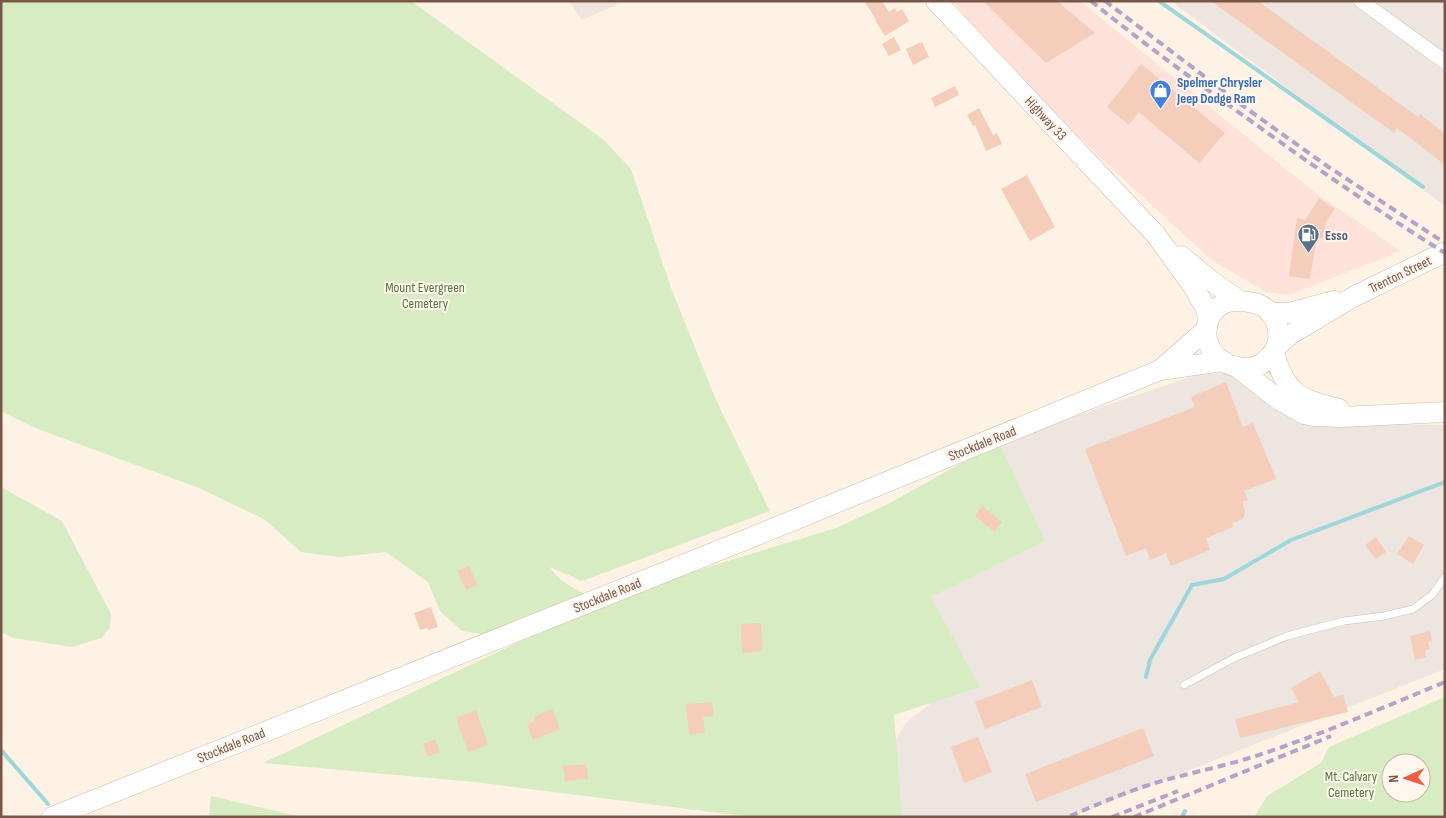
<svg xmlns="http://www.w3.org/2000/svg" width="1446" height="818" viewBox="0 0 1446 818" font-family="'Sofia Sans Condensed',sans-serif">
<rect width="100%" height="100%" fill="#fef2e5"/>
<!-- commercial -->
<path fill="#fee1d8" d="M 953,1 L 1080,1 L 1314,192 L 1401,251 L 1289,295 L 1266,292 L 1212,260 L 1111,168 L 991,51 Z"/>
<!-- industrial -->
<g fill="#ede5df">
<path d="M 569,1 L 625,1 L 582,20 Z"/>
<path d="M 1171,1 L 1445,1 L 1445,206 Z"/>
<path d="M 1233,373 L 1302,423 L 1445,425 L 1445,669 L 1071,817 L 831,817 L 856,757 L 896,739 L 906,723 L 950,688 L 931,597 L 1045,541 L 999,442 L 1199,374 Z"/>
</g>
<!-- green -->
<g fill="#d7ecc2" fill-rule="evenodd">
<path d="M 1,1 L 411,1 L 604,140 L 631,169 L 671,288 L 716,400 L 770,511 L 582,581 L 550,567 C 560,584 582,593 600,600 L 836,528 L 888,504 L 999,442 L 1045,541 L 931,597 L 980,687 L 894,715 L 902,817 L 751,817 L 475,782 L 263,763 L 523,640 L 462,631 L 440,611 L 428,582 L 386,552 L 339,557 L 301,552 L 264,519 L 199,488 L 35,428 L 1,411 Z"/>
<path d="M 1,487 L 62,521 L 111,614 L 110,627 L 102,638 L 72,647 L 14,638 L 1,632 Z"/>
<path d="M 1445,697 L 1445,817 L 1254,817 L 1267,796 L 1321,763 L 1329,747 ZM 1391,763 L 1421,763 L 1421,793 L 1391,793 Z"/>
<path d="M 211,796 L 302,817 L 209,817 Z"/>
</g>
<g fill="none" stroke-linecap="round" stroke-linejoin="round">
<!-- stream -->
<g stroke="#9ed6db" stroke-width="4">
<path d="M 1159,1 L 1423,187"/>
<path d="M 1146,677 L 1150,660 L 1192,585 L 1224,579 L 1291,540 L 1445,482"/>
<path d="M 1,750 L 48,804"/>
<path d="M 1182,817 L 1185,811"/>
</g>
</g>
<!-- building -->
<g fill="#f5cdbb">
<path d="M 864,1 L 882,1 L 889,12 L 895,8 L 897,12 L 902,9 L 909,21 L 885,36 L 875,20 L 876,19 Z"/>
<path d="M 983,1 L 1057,1 L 1095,33 L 1046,63 Z"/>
<path d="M 1211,1 L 1258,1 L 1418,117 L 1420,114 L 1445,134 L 1445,165 L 1397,128 L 1394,133 Z"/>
<path d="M 894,37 L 901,50 L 889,56 L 882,44 Z"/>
<path d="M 922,42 L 929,57 L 913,65 L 906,49 Z"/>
<path d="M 1141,64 L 1225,133 L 1199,163 L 1139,112 L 1129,125 L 1107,107 Z"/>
<path d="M 955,86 L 959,95 L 935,107 L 931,98 Z"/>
<path d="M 979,108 L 993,135 L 997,133 L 1002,144 L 986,151 L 975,125 L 973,126 L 967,115 Z"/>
<path d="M 1027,175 L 1055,227 L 1030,241 L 1001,189 Z"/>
<path d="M 1319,198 L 1335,209 L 1326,222 L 1323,238 L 1317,238 L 1310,279 L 1289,276 L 1297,218 L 1305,220 Z"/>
<path d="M 1226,382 L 1243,427 L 1253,423 L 1276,479 L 1244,491 L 1248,500 L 1243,502 L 1245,513 L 1244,517 L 1241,520 L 1232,523 L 1233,527 L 1206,538 L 1210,550 L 1171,566 L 1166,553 L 1150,560 L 1146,548 L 1126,556 L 1085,449 L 1195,407 L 1191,397 Z"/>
<path d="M 982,506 L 1002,522 L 994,532 L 975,516 Z"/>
<path d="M 1409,536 L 1424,545 L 1413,564 L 1397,554 Z"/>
<path d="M 1376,537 L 1386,552 L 1376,559 L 1365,545 Z"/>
<path d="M 469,566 L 477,585 L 466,590 L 457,571 Z"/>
<path d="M 431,607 L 438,627 L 428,630 L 427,628 L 420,630 L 414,613 Z"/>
<path d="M 761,623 L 763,651 L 742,653 L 741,624 Z"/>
<path d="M 1430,631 L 1432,641 L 1428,642 L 1430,649 L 1425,651 L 1426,657 L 1415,660 L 1410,636 Z"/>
<path d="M 1320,671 L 1334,697 L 1343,695 L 1348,712 L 1240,738 L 1235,719 L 1299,702 L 1291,688 Z"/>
<path d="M 1032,680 L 1042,707 L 985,729 L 975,702 Z"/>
<path d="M 712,702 L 714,716 L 703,717 L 705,733 L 689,734 L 686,704 Z"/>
<path d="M 552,709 L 560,729 L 533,740 L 527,724 L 535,721 L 534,717 Z"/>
<path d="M 476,710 L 488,745 L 468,752 L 456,718 Z"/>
<path d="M 1143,728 L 1154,756 L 1036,802 L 1025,774 Z"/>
<path d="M 978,737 L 992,772 L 964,783 L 951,747 Z"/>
<path d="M 435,739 L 440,752 L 428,757 L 423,744 Z"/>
<path d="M 586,764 L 588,779 L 565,781 L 563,766 Z"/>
</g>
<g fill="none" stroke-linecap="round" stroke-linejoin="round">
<defs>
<path id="lane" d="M 1184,685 L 1234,658 L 1287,636 L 1344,621 L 1384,616 L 1413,609 L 1432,595 L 1445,577"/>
<path id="street" d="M 1361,1 L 1445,62"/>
<g id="secondary">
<path d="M 936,1 L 1156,235 L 1193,286 L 1205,307 L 1209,318"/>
<path d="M 1181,256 L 1210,280 L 1240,301"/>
<path d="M 1231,301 C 1240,301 1249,301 1258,304 C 1278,312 1285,339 1271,355 C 1264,364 1255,369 1244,368 C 1234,367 1224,364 1216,356 C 1199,337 1205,307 1231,301 Z"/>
<path d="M 1270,313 L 1289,313 L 1334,301"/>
<path d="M 1277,346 L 1291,334 L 1355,296 L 1445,252"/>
<path d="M 1274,352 C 1285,393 1299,399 1339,409"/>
<path d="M 1237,367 L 1278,399 L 1304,414 L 1314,416 L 1342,417 L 1445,412"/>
<path d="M 1160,370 L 1207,329"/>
<path d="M 52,817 L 750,538 L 1160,370 L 1223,361"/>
</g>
</defs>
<!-- lane casing -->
<use href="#lane" stroke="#d2bbad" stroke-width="8"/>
<!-- street casing -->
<use href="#street" stroke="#d2bbad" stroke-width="15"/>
<!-- secondary casing -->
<use href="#secondary" stroke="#d5baaa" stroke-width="21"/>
<!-- lane -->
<use href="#lane" stroke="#fff" stroke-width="7"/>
<!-- street -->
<use href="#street" stroke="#fff" stroke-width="14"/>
<!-- secondary -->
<use href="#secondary" stroke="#fff" stroke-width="20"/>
<!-- rail -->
<g stroke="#b4a2c8" stroke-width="4" stroke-dasharray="8 5" stroke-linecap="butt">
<path d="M 1091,1 C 1155,53 1223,101 1290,149 C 1341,185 1392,220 1445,253"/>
<path d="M 1105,1 L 1250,111 L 1327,166 L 1445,243"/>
<path d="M 1070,816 C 1098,804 1126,792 1155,783 C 1185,774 1216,768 1246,759 C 1314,738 1379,709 1445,682"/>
<path d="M 1112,817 L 1178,791"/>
<path d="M 1134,817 L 1331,736"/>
</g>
</g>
<!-- icons -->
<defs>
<symbol id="shop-pin" viewBox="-11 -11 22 30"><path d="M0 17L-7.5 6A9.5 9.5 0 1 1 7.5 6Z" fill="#3f7fe0" stroke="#fff6ed"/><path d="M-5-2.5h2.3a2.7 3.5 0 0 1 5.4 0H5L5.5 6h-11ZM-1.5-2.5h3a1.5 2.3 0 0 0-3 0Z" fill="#fff"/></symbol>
<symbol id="fuel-pin" viewBox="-11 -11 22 30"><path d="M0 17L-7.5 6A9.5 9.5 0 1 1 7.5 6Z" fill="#5c6f8a" stroke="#fff6ed"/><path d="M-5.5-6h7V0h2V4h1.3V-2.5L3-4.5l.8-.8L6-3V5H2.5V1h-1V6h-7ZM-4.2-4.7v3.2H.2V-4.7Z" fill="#fff"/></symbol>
</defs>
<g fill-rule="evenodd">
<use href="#shop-pin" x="1148" y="78" width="25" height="34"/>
<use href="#fuel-pin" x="1296" y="222" width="25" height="34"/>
</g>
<g text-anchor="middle" stroke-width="4" stroke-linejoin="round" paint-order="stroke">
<!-- shop labels -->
<g font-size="14" font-weight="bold" fill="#366cbe" stroke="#fff6ed" text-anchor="start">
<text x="1177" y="87">Spelmer Chrysler<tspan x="1177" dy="16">Jeep Dodge Ram</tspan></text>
</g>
<!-- street labels -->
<g font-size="14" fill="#785648" stroke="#fff6ed">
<text transform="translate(1046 118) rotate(47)" y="5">Highway 33</text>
<text transform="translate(1400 274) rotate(-26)" y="5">Trenton Street</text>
<text transform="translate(982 443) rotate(-22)" y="5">Stockdale Road</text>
<text transform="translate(607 595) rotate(-22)" y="5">Stockdale Road</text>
<text transform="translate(231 745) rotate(-22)" y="5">Stockdale Road</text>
</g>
<!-- service labels -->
<g font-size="14" font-weight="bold" fill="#4e5e75" stroke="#fff6ed" text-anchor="start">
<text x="1325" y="240">Esso</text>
</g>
<!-- park labels -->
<g font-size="14" fill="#53793d" stroke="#fff6ed">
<text x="425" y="292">Mount Evergreen<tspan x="425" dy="16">Cemetery</tspan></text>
<text x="1351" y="781">Mt. Calvary<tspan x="1351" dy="16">Cemetery</tspan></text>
</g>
</g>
<!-- border -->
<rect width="1446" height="818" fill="none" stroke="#785648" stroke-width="5"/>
<!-- north arrow -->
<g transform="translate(1406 778) rotate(267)"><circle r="24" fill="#fff6ed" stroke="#c9b6ab"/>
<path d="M0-4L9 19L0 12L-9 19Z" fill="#ee5c43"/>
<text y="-8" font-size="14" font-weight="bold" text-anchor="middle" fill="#785648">N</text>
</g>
</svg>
